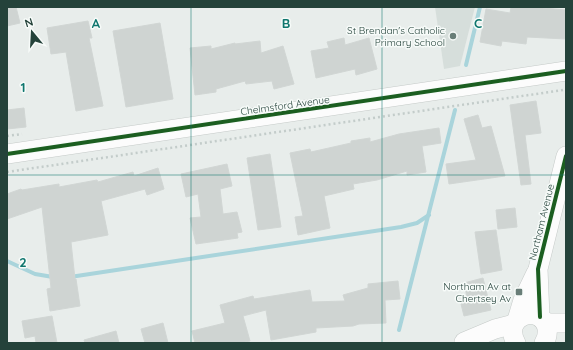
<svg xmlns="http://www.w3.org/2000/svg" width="573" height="350" viewBox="0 0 573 350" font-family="Quicksand,sans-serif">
<rect width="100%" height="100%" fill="#e8edeb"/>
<!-- built -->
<path fill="#d6dedb" d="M 435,7 L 475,7 L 460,66 L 444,69 Z"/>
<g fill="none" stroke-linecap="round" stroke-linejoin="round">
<!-- stream -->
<g stroke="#a9d4db" stroke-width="4">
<path d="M 466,65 L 480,7"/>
<path d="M 7,261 L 35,274 L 53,277"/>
<path d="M 70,277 L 401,227 L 417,223 L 429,215"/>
<path d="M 399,330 L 455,110"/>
</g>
</g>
<!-- building -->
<g fill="#cfd4d2" stroke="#d1d6d4">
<path d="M 7,7 L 16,7 L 20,23 L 7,26 Z"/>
<path d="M 511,7 L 531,7 L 566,10 L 566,39 L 527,37 L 526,44 L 502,41 L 501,46 L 480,42 L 486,9 L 510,13 Z"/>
<path d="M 88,21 L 92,38 L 89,38 L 103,106 L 76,111 L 66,52 L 51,54 L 47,28 Z"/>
<path d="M 160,23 L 173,99 L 126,107 L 113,31 Z"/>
<path d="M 344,38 L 345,45 L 369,38 L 377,69 L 356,75 L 355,69 L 316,78 L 311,51 L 329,48 L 327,42 Z"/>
<path d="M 260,41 L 261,53 L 283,46 L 294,84 L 274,89 L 272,81 L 246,84 L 245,81 L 216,89 L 216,92 L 195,95 L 190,48 L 211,46 L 211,49 L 235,43 L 235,44 Z"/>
<path d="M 536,101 L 541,133 L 525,135 L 531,184 L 521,185 L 510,105 Z"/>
<path d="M 24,108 L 26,127 L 7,129 L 7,110 Z"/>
<path d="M 478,115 L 482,128 L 491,126 L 505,176 L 449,184 L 446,164 L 476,160 L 464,119 Z"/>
<path d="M 439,128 L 441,143 L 422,146 L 426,172 L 407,175 L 407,171 L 377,180 L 353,184 L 354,189 L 324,196 L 330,228 L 298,235 L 295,217 L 303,216 L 290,153 L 310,149 L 311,152 L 351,143 L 351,141 L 370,138 L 370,142 L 399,134 Z"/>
<path d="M 270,154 L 281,227 L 258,230 L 247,158 Z"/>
<path d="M 227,164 L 232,186 L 220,189 L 223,214 L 237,212 L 242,232 L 237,233 L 238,238 L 196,244 L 190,218 L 201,217 L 198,194 L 186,197 L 181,174 Z"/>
<path d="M 158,168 L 164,189 L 147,195 L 145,189 L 101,201 L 108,235 L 71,242 L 75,279 L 76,279 L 80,306 L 50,311 L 47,289 L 51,288 L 42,207 L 7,219 L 7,194 L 21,189 L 22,190 L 59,184 L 59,187 L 97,180 L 98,182 L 133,172 L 134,176 Z"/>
<path d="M 515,208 L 517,227 L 498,229 L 496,210 Z"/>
<path d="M 496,230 L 502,270 L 481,274 L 475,232 Z"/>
<path d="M 483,278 L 491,310 L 464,316 L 461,304 L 468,302 L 464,283 Z"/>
<path d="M 398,281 L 400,299 L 385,300 L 386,323 L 359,324 L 353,326 L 316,328 L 316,332 L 271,340 L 266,310 L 243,316 L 250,341 L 240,343 L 195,343 L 192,331 L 225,323 L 220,305 L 253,296 L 254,299 L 310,290 L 312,302 L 345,301 L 343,295 L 368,288 L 368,284 Z"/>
<path d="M 52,316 L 57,343 L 36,343 L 35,336 L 25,338 L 22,321 Z"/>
<path d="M 163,323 L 168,343 L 145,343 L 141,329 Z"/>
<path d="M 116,331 L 119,343 L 85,343 L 84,340 Z"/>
</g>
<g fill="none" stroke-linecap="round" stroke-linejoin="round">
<defs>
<g id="minor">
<path d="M 7,154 L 566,71"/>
<path d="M 540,317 L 538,269 L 566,156"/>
<path d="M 517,320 L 523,300 L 536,273"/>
<path d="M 544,321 L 549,323 L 566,323"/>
<path d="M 464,342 L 495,329 L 514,324"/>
<path d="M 516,343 C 501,316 541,303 547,328 C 548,334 547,338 544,343"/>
</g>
</defs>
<!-- minor casing -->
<use href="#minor" stroke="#c5cac8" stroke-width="20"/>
<!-- path -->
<g stroke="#c3ccca" stroke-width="2.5" stroke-dasharray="2 3" stroke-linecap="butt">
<path d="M 7,136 L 22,134"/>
<path d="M 7,172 L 563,90"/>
</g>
<!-- minor -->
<use href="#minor" stroke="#fcfcfc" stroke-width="19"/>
<defs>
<g id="cycleway">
<path d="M 7,154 L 566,71"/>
<path d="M 540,317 L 538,269 L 566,156"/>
</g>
</defs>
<!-- cycleway casing -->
<use href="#cycleway" stroke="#f7fbf9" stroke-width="6"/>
<!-- cycleway -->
<use href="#cycleway" stroke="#1b5e20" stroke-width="4"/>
</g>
<!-- grid -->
<path fill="none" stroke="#0f766e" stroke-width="1" stroke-opacity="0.55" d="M 191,7 L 191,343M 382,7 L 382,343M 7,175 L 566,175"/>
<!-- markers -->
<g fill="#697e78" stroke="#f7fbf9" stroke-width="1.5">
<circle cx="453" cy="36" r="4"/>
<rect x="515" y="288" width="8" height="8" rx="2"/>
</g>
<g text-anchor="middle" stroke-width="3" stroke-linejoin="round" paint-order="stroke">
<!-- poi labels -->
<g font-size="10" fill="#24423a" stroke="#f7fbf9" text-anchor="end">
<text x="445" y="34">St Brendan's Catholic<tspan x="445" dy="12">Primary School</tspan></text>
<text x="511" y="290">Northam Av at<tspan x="511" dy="12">Chertsey Av</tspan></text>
</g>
<!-- street labels -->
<g font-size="10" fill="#24423a" stroke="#f7fbf9">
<text transform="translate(285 105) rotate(-8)" y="4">Chelmsford Avenue</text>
<text transform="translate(541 222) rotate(-76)" y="4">Northam Avenue</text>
</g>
</g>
<g font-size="13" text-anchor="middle" font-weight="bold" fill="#0f766e" stroke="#f7fbf9" stroke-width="3" stroke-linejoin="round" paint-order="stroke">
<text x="96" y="28">A</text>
<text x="286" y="28">B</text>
<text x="478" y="28">C</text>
<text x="23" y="92">1</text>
<text x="23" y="267">2</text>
</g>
<!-- border -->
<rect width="573" height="350" fill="none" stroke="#24423a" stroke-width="16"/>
<!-- north arrow -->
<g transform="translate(32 32) rotate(342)" stroke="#f7fbf9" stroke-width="3" paint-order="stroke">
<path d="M0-3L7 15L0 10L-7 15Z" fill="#24423a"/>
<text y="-6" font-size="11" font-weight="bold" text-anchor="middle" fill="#24423a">N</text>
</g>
</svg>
